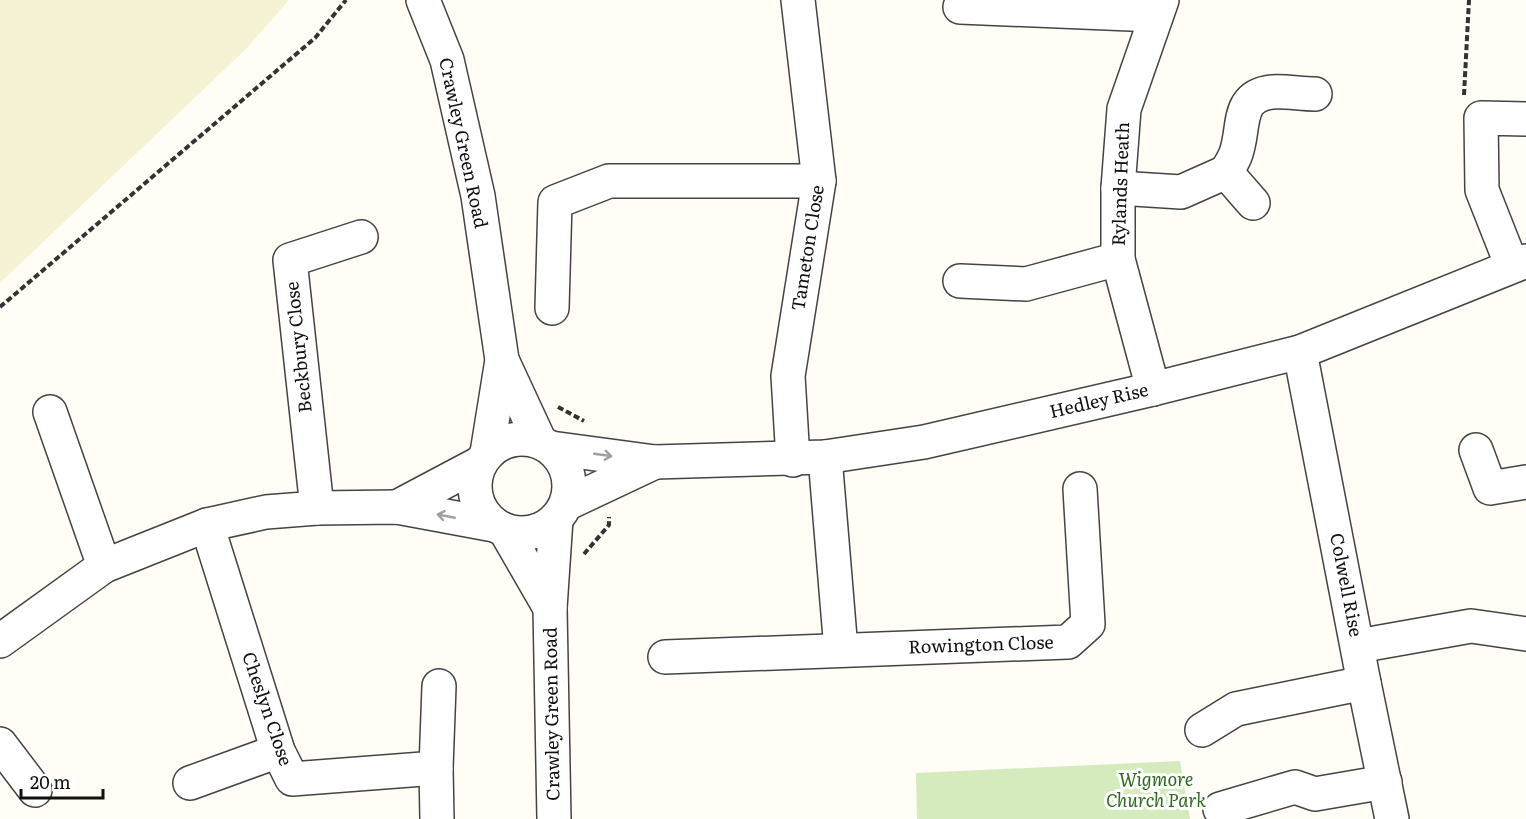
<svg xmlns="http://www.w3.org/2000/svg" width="1526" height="819" viewBox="0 0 1526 819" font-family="Literata,serif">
<rect width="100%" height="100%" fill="#fffdf5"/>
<!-- farmland -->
<path fill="#f6f3d4" d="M 0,0 L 289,0 L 246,49 L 0,283 Z"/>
<!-- green -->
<path fill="#d5ebbd" d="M 1180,761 L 1190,819 L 917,819 L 916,773 Z"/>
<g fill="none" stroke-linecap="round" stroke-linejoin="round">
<defs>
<g id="minor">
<path d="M 423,0 L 447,60 L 478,196 L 502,360 L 540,442"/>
<path d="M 960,7 L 1155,15"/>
<path d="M 1226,172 C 1229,167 1233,161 1235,156 C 1246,130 1234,96 1272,92 C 1286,91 1301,94 1315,94"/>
<path d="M 1118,188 L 1181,192 L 1226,172 L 1253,203"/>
<path d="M 1512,266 L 1482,190 L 1481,118 L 1526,119"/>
<path d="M 960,281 L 1026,284 L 1118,259"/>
<path d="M 552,308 L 555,202 L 609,181 L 819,181"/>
<path d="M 1300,352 L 1364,683 L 1392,819"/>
<path d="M 1153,389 L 1118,259 L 1118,188 L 1124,109 L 1162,0"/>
<path d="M 50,412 L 104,566"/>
<circle cx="522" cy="486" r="47"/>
<path d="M 551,448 L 655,462 L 825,457 L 924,442 L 1153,389 L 1300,352 L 1526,261"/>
<path d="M 1476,450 L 1490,488 L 1526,482"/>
<path d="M 487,453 L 502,360"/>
<path d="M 825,457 L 841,650"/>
<path d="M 793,460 L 788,376 L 819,181 L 798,0"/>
<path d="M 566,504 L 655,462"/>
<path d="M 397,507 L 480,463"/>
<path d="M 317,508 L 290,260 L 361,237"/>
<path d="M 207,525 L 278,751 L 292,779 L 436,768 L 439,686"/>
<path d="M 505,530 L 550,608"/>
<path d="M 0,641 L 104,566 L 207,525 L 266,512 L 317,508 L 397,507 L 494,525"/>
<path d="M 1358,646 L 1471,626 L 1526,634"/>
<path d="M 665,657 L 1068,642 L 1088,624 L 1080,489"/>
<path d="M 1202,730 L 1236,709 L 1364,683"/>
<path d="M 0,744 L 35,790"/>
<path d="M 436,768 L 437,819"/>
<path d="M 190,783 L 278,751"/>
<path d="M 1220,809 L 1295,787 L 1315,794 L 1385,782"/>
<path d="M 554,819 L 550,608 L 556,519"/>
</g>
</defs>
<!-- minor casing -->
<use href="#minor" stroke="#444" stroke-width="36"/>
<!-- path -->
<g stroke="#333" stroke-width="4" stroke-dasharray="6 3" stroke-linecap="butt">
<path d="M 1464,95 L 1469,0"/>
<path d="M 0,307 L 315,38 L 346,0"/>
<path d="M 558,407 L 584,421"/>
<path d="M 584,554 L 609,525 L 609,517"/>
</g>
<!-- minor -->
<use href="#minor" stroke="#fff" stroke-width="33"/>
</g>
<!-- one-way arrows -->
<defs><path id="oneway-shaft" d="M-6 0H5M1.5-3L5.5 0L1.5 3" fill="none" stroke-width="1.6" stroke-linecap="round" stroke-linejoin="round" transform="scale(1.5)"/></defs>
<g stroke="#a0a0a0">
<use href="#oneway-shaft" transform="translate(603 455) rotate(8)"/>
<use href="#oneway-shaft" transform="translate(446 516) rotate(-169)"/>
</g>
<g text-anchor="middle" stroke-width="6" stroke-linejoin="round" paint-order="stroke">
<!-- street labels -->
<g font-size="18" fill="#111" stroke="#fff">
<text transform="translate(463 143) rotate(78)" y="6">Crawley Green Road</text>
<text transform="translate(1121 184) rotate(-88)" y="6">Rylands Heath</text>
<text transform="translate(808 248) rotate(-81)" y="6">Tameton Close</text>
<text transform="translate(299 347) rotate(-96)" y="6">Beckbury Close</text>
<text transform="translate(1099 401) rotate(-13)" y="6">Hedley Rise</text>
<text transform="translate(1346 585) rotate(79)" y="6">Colwell Rise</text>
<text transform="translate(981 645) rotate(-2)" y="6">Rowington Close</text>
<text transform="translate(267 709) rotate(71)" y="6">Cheslyn Close</text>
<text transform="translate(552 714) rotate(-91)" y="6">Crawley Green Road</text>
</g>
<!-- park labels -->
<g font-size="18" font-style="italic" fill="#2f6b1f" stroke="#fff">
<text x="1156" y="786">Wigmore<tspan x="1156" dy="21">Church Park</tspan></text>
</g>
</g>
<!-- scale -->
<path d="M21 789v9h82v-9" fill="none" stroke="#111111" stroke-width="3"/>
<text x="30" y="789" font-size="18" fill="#111111" stroke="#ffffff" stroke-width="4.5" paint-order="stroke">20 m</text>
</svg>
